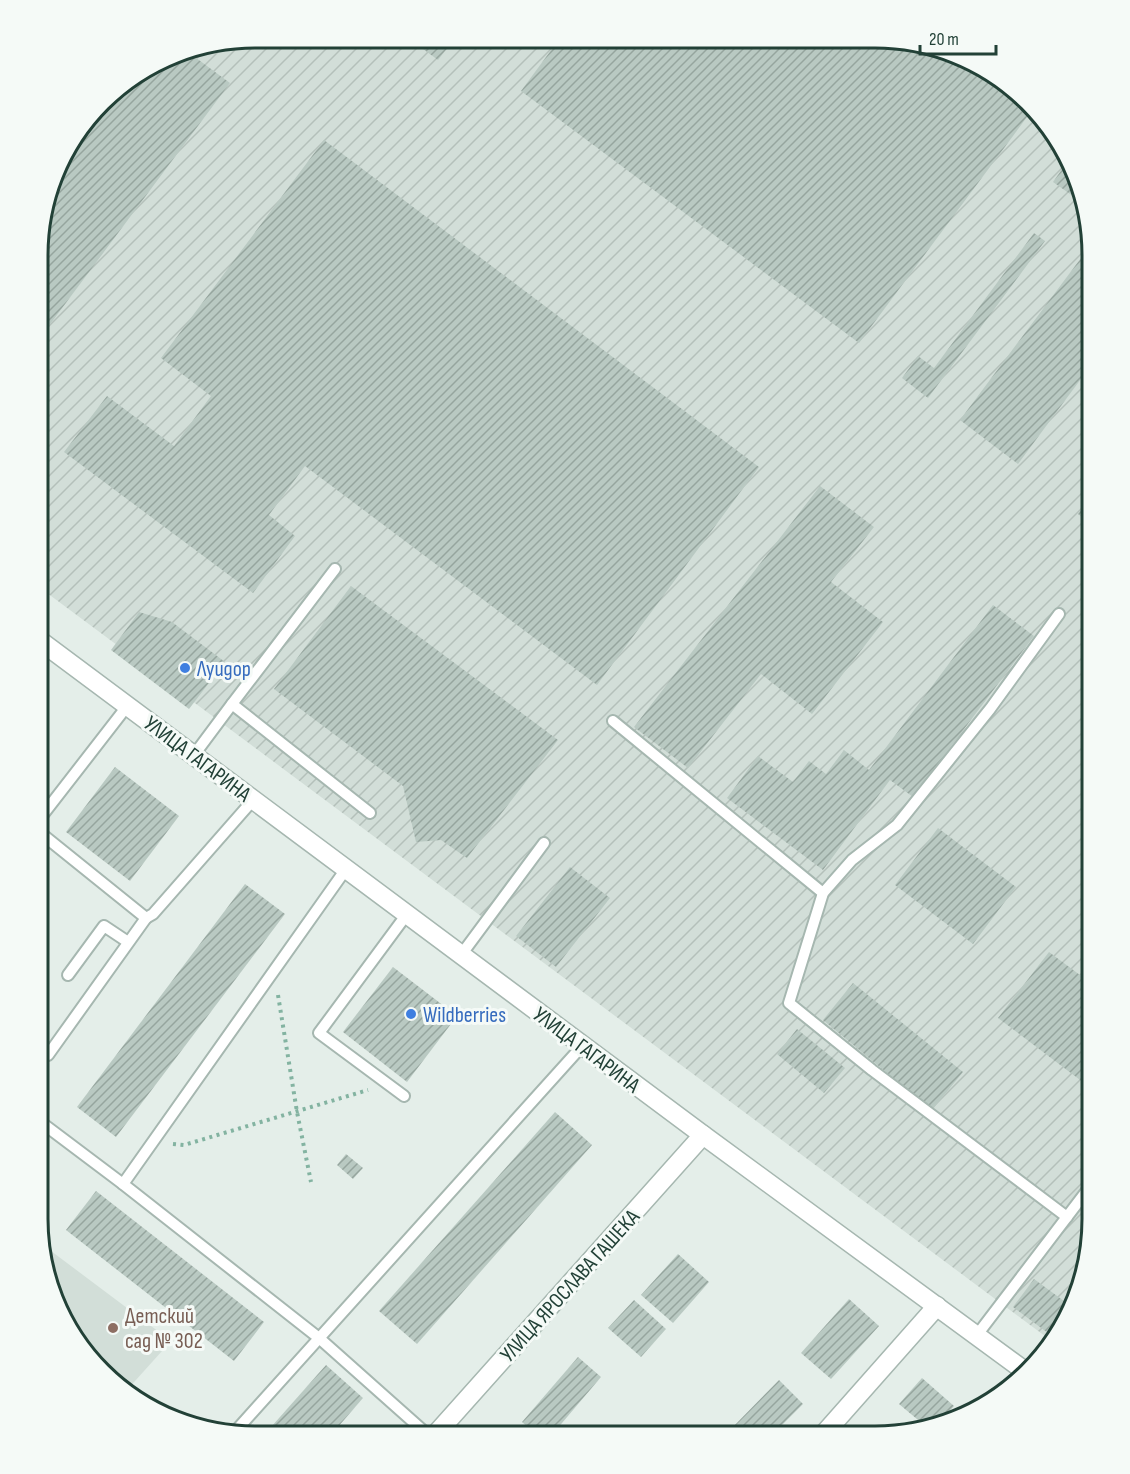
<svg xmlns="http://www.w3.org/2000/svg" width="1130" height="1474" viewBox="0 0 1130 1474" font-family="'Sofia Sans Condensed',sans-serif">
<defs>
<pattern id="industrial-furrows" width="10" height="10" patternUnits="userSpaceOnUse" patternTransform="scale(1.5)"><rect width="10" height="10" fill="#d2ded8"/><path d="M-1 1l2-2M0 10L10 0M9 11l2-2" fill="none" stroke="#b4c0ba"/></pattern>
<pattern id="building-hatch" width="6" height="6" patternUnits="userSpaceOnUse" patternTransform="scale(1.5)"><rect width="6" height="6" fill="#b9c9c2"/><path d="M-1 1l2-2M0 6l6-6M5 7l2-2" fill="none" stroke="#96a59e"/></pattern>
</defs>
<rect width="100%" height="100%" fill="#e4eee9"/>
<!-- built -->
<path fill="#d2ded8" d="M 43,1245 L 171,1341 L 126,1391 L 60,1316 Z"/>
<!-- industrial -->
<path fill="url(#industrial-furrows)" d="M 255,38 L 904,39 L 996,74 L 1070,158 L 1092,254 L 1092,1234 L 1056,1340 L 1053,1342 L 39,587 L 39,226 L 66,146 L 112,91 L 185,49 Z"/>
<!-- building -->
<g fill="url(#building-hatch)">
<path d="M 408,38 L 455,38 L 438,60 Z"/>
<path d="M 560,38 L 904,39 L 996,74 L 1030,113 L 859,343 L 521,91 Z"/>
<path d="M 184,49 L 230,83 L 39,339 L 39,226 L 66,146 L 112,91 Z"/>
<path d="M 324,140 L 759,467 L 597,685 L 305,466 L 269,515 L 295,536 L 253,593 L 64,452 L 107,396 L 174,446 L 211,396 L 161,358 Z"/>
<path d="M 1070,158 L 1080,201 L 1053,182 Z"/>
<path d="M 1034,233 L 1045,241 L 928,398 L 902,378 L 918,356 L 934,368 Z"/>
<path d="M 1090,246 L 1092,254 L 1092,364 L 1018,464 L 960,420 Z"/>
<path d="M 820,486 L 874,527 L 831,582 L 883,622 L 812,714 L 761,674 L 688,768 L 634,727 Z"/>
<path d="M 1092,494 L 1092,525 L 1078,514 Z"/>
<path d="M 351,586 L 558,740 L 467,858 L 441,840 L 416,842 L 403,786 L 274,689 Z"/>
<path d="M 993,605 L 1034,636 L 913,797 L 890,780 L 823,870 L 727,798 L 758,756 L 793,782 L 809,761 L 826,774 L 844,750 L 869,770 Z"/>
<path d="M 139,612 L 172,622 L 225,662 L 189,709 L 111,650 Z"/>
<path d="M 115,767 L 179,816 L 130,881 L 66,832 Z"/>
<path d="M 938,828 L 1016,887 L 973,944 L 895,885 Z"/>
<path d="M 570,867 L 610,898 L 556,967 L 516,936 Z"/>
<path d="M 245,884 L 285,914 L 116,1137 L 77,1107 Z"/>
<path d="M 1049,952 L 1092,984 L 1092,1089 L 998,1018 Z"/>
<path d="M 393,967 L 457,1016 L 407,1082 L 343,1032 Z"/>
<path d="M 853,983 L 963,1072 L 932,1110 L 823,1020 Z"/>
<path d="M 797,1029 L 845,1068 L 824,1093 L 777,1054 Z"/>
<path d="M 555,1112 L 592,1145 L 417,1344 L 379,1311 Z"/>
<path d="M 346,1154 L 363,1168 L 353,1179 L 337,1165 Z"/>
<path d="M 96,1191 L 264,1322 L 234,1361 L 66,1230 Z"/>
<path d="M 678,1254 L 709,1282 L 673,1323 L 641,1295 Z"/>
<path d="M 1034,1279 L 1068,1304 L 1056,1339 L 1013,1307 Z"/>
<path d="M 849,1299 L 879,1326 L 831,1379 L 801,1353 Z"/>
<path d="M 634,1300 L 666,1329 L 641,1357 L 608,1328 Z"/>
<path d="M 578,1357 L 601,1377 L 551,1436 L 538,1436 L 522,1422 Z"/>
<path d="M 326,1365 L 363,1398 L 331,1435 L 264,1435 Z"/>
<path d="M 922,1378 L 954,1406 L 941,1421 L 924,1425 L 899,1404 Z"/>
<path d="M 779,1380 L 803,1404 L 771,1436 L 738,1436 L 731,1429 Z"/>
</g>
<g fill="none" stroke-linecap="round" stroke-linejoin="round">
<defs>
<g id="service">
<path d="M 1059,614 L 990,709 L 897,825 L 852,860 L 823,893 L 789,1003 L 872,1070 L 1067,1217"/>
<path d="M 232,704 L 335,569"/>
<path d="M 613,721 L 823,893"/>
<path d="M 194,755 L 232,704 L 370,813"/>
<path d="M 38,821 L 128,705"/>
<path d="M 38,831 L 146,918 L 153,914 L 253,800"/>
<path d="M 346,869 L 123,1184 L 319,1338 L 428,1435"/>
<path d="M 461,955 L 544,843"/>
<path d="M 68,975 L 104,926 L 128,942"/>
<path d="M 48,1055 L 146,918"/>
<path d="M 404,1096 L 319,1033 L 407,914"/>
<path d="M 38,1120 L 123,1184"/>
<path d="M 977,1335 L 1092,1184"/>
<path d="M 232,1435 L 583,1045"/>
</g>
<g id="minor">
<path d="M 39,640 L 703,1135 L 1022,1369"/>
<path d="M 435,1435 L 703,1135"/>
<path d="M 822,1436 L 937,1306"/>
</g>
</defs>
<!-- service casing -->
<use href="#service" stroke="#a6b7b0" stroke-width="14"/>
<!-- minor casing -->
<use href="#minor" stroke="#a6b7b0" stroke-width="21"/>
<!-- path -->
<g stroke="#83b3a1" stroke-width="4" stroke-dasharray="3 4.5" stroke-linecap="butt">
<path d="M 278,995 L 297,1112 L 311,1182"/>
<path d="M 173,1144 L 184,1145 L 368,1090"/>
</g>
<!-- service -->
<use href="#service" stroke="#fff" stroke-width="10"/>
<!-- minor -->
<use href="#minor" stroke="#fff" stroke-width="18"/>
</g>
<!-- markers -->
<g fill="#3f7fe0" stroke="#f5faf7" stroke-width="2">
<circle cx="185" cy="668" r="6"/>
<circle cx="411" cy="1014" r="6"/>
</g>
<circle fill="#8d6e63" stroke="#f5faf7" stroke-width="2" cx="113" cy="1328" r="6"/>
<g text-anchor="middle" stroke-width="6" stroke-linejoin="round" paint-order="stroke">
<!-- shop labels -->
<g font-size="22" fill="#366cbe" stroke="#f5faf7" text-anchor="start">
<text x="197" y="676">Луидор</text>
<text x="423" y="1022">Wildberries</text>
</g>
<!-- street labels -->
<g font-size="22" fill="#224137" stroke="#f5faf7">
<text transform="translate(198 758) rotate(37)" y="8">УЛИЦА ГАГАРИНА</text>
<text transform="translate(587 1049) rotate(37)" y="8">УЛИЦА ГАГАРИНА</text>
<text transform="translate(569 1285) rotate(-48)" y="8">УЛИЦА ЯРОСЛАВА ГАШЕКА</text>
</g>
<!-- education labels -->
<g font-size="22" fill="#785e54" stroke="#f5faf7" text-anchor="start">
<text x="125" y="1323">Детский<tspan x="125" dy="25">сад № 302</tspan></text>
</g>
</g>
<!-- crop -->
<path d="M0 0H1130V1474H0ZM255 48H875A207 207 0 0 1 1082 255V1219A207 207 0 0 1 875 1426H255A207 207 0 0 1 48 1219V255A207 207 0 0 1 255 48Z" fill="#f5faf7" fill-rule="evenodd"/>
<path fill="none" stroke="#224137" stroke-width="3" d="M255 48H875A207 207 0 0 1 1082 255V1219A207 207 0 0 1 875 1426H255A207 207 0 0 1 48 1219V255A207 207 0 0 1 255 48Z"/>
<!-- scale -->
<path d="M920 45v9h76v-9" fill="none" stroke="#224137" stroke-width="3"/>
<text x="929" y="45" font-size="18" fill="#224137" stroke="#f5faf7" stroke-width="4.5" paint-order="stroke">20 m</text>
</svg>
